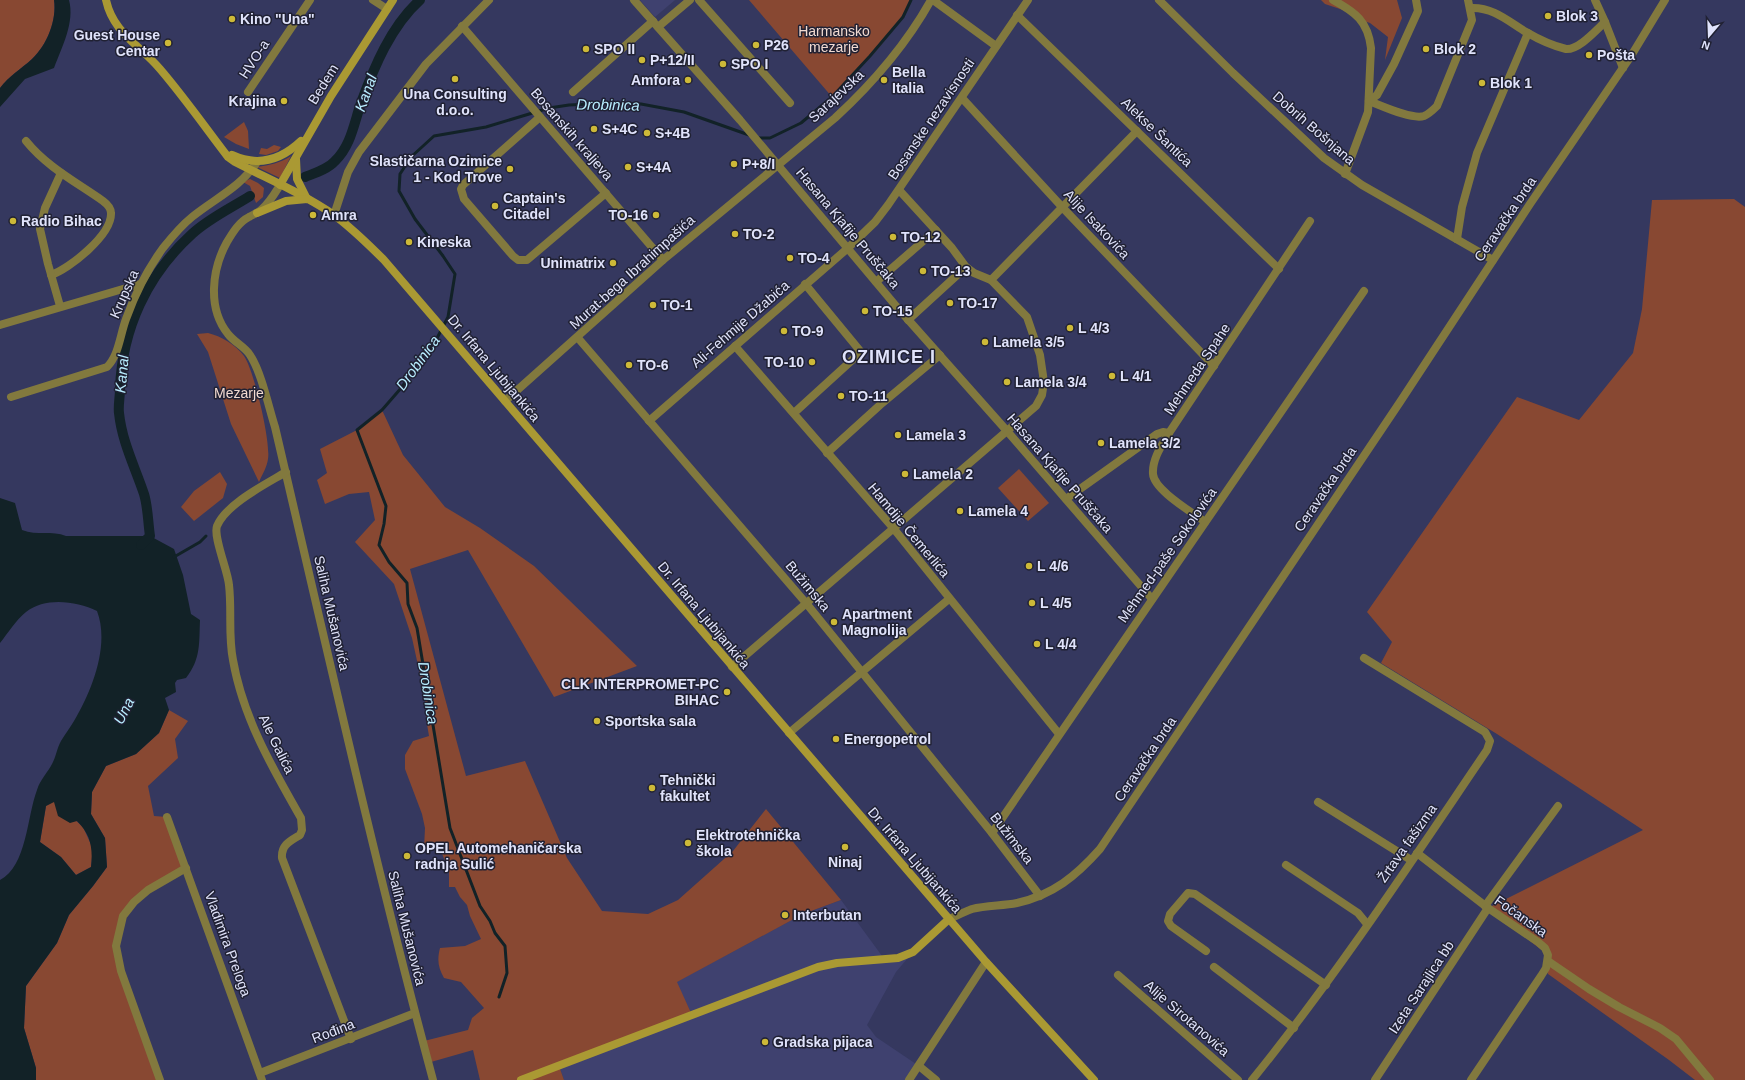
<svg xmlns="http://www.w3.org/2000/svg" width="1745" height="1080" viewBox="0 0 1745 1080" font-family="Arial,sans-serif">
<rect width="100%" height="100%" fill="#35385f"/>
<!-- built -->
<g fill="#3f416f">
<path d="M 640,0 L 675,0 L 655,17 Z"/>
<path d="M 841,900 L 885,960 L 913,952 L 896,972 L 867,1025 L 876,1037 L 919,1066 L 909,1080 L 564,1080 L 559,1066 L 692,1015 L 676,982 L 803,914 Z"/>
</g>
<!-- green -->
<g fill="#884832">
<path d="M 0,0 L 54,0 C 57,20 47,45 32,59 C 21,69 9,76 0,88 Z"/>
<path d="M 749,0 L 911,0 C 893,37 861,67 832,97 Z"/>
<path d="M 1321,0 L 1397,0 L 1402,18 L 1385,60 L 1388,37 L 1370,23 L 1361,20 L 1355,14 L 1325,4 Z"/>
<path d="M 244,122 L 248,131 L 249,149 L 236,144 L 224,137 Z"/>
<path d="M 274,145 L 281,147 L 278,151 L 266,155 L 259,154 L 261,148 L 267,149 Z"/>
<path d="M 291,156 L 280,178 L 257,167 C 270,165 280,163 291,156 Z"/>
<path d="M 250,179 L 258,183 L 264,188 L 263,197 L 256,203 L 250,186 L 243,182 Z"/>
<path d="M 1734,199 L 1745,207 L 1745,1080 L 1695,1080 L 1669,1060 L 1548,974 L 1546,968 L 1548,955 L 1488,908 L 1643,830 L 1497,734 L 1381,663 L 1392,642 L 1367,612 L 1517,397 L 1579,420 L 1633,353 L 1642,309 L 1652,200 Z"/>
<path d="M 208,333 C 221,336 236,345 244,356 C 254,370 271,442 268,459 C 267,467 262,475 259,482 L 231,424 L 208,352 L 197,334 Z"/>
<path d="M 382,410 L 403,455 L 445,507 L 480,528 L 534,566 L 637,666 L 554,697 L 468,550 L 410,569 L 466,776 L 525,761 L 567,858 L 602,911 L 648,914 L 678,900 L 733,851 L 766,809 L 841,900 L 803,914 L 677,982 L 692,1015 L 559,1066 L 564,1080 L 480,1080 L 473,1050 L 431,1062 L 424,1041 L 468,1030 L 472,1018 L 484,1008 L 461,982 L 444,978 C 438,967 437,960 440,948 L 465,946 L 481,939 L 470,916 L 467,905 L 460,897 L 455,887 L 449,887 L 449,870 L 440,849 L 424,848 L 425,828 L 422,814 L 405,769 L 405,755 L 413,741 L 429,736 L 426,718 L 425,697 L 412,638 L 394,584 L 355,542 L 375,520 L 369,492 L 349,494 L 325,504 L 317,480 L 327,473 L 320,449 L 357,430 Z"/>
<path d="M 1019,469 L 1049,503 L 1028,521 L 998,488 Z"/>
<path d="M 220,472 L 227,484 L 223,498 L 194,521 L 181,507 L 194,491 Z"/>
<path d="M 169,710 L 188,721 L 175,739 L 178,758 L 148,786 L 154,816 L 167,817 L 186,868 L 148,890 L 123,916 L 116,946 L 160,1080 L 36,1080 L 36,1068 L 24,1028 L 26,986 L 57,943 L 69,915 L 93,886 L 107,867 L 105,838 L 91,814 L 92,792 L 106,766 L 136,754 L 159,733 Z"/>
<path d="M 54,801 L 83,827 L 93,849 L 91,867 L 76,875 L 61,857 L 40,842 L 46,806 Z"/>
</g>
<!-- water -->
<g fill="#122227" fill-rule="evenodd">
<path d="M 54,0 L 69,0 C 75,22 62,47 54,68 L 25,79 L 0,107 L 0,88 C 9,76 21,69 32,59 C 47,45 57,20 54,0 Z"/>
<path d="M 0,498 L 15,503 L 22,530 C 37,536 52,530 66,536 L 150,536 L 174,549 L 183,575 L 191,614 L 200,620 C 199,643 201,659 186,678 L 177,680 L 175,683 L 176,692 L 165,698 L 169,710 L 159,733 L 136,754 L 106,766 L 92,792 L 91,814 L 105,838 L 107,867 L 93,886 L 69,915 L 57,943 L 26,986 L 24,1028 L 36,1068 L 36,1080 L 0,1080 L 0,880 C 27,866 27,816 37,790 C 40,780 48,772 52,764 C 56,757 57,748 61,741 C 65,734 70,728 74,721 C 92,691 110,645 97,611 C 76,601 45,597 26,612 C 16,620 8,633 0,643 ZM 54,802 L 58,816 L 70,823 L 77,821 C 91,835 93,848 91,867 L 76,875 L 61,857 L 40,842 L 46,806 Z"/>
</g>
<g fill="none" stroke-linecap="round" stroke-linejoin="round">
<!-- stream -->
<g stroke="#122227" stroke-width="3">
<path d="M 757,138 L 770,138 L 801,123 L 832,97 L 870,56 L 903,17 L 911,0"/>
<path d="M 174,557 L 200,542 L 206,536"/>
<path d="M 499,997 L 507,973 L 505,946 L 495,933 L 490,921 L 480,906 L 450,828 L 417,628 L 408,604 L 407,583 L 389,562 L 379,545 L 384,524 L 386,506 L 357,430 L 382,410 L 402,387 L 416,365 L 434,344 L 448,317 L 455,274 L 443,256 L 415,219 L 399,191 L 400,174 L 411,157 L 434,136 L 486,127 L 549,108 L 569,105 L 611,103 L 641,104 L 684,112 L 749,135"/>
</g>
<!-- canal -->
<g stroke="#122227" stroke-width="10">
<path d="M 305,177 C 315,173 328,169 335,161 C 351,146 354,123 361,103 C 374,67 391,26 420,0"/>
<path d="M 141,545 L 150,536 C 148,523 148,507 144,494 C 135,467 122,442 119,413 C 118,406 120,397 120,389 C 122,329 147,275 192,234 C 208,219 231,208 250,196"/>
</g>
<!-- street -->
<g stroke="#82793e" stroke-width="8">
<path d="M 373,0 L 387,9"/>
<path d="M 634,0 L 740,120 L 896,306 L 1007,431 L 1152,599"/>
<path d="M 699,0 L 790,103"/>
<path d="M 933,0 L 996,46"/>
<path d="M 1159,0 L 1233,73 L 1324,158 L 1362,185 L 1493,260"/>
<path d="M 1333,0 C 1355,12 1368,21 1371,48 L 1368,112 L 1345,174"/>
<path d="M 1595,0 L 1605,22 L 1623,68"/>
<path d="M 1471,8 C 1493,7 1508,21 1526,32 C 1538,39 1553,46 1566,49 C 1579,50 1596,30 1605,22"/>
<path d="M 1017,15 L 1279,269"/>
<path d="M 462,26 L 663,260"/>
<path d="M 658,27 L 690,0"/>
<path d="M 248,92 L 310,0"/>
<path d="M 573,92 L 653,21"/>
<path d="M 962,98 L 1063,208 L 1214,366"/>
<path d="M 1369,101 C 1382,106 1412,120 1424,116 C 1429,114 1433,110 1437,106 L 1472,20 L 1468,0"/>
<path d="M 1369,101 L 1377,95 L 1394,64 L 1418,11 L 1416,0"/>
<path d="M 540,117 L 463,185 L 461,189 L 464,199 L 513,256 L 518,260 L 527,260 L 606,193"/>
<path d="M 26,141 C 47,167 76,182 103,201 C 107,204 111,208 111,213 C 112,235 69,269 51,275"/>
<path d="M 280,185 C 275,193 270,202 262,209 C 258,213 254,214 249,217 C 239,222 233,232 227,242 C 212,269 207,308 228,334 C 234,342 245,347 250,355 C 262,374 268,405 275,427 C 326,645 375,864 433,1080"/>
<path d="M 899,190 L 952,248 L 966,267 L 974,273 L 991,280"/>
<path d="M 334,215 L 348,172 L 359,152 L 426,64 L 489,0"/>
<path d="M 1457,239 L 1462,207 L 1477,153 L 1528,33"/>
<path d="M 876,282 L 936,230"/>
<path d="M 60,306 L 48,264 L 40,229 L 45,208 L 61,173"/>
<path d="M 908,320 L 966,267"/>
<path d="M 0,325 L 140,284"/>
<path d="M 578,338 L 806,603 L 992,833 L 1040,896"/>
<path d="M 735,346 L 894,529 L 1059,734"/>
<path d="M 11,397 L 107,367 C 119,355 120,335 126,319 C 135,294 147,270 163,248 C 171,238 182,225 192,217 C 214,199 241,187 257,162"/>
<path d="M 505,401 L 663,260 L 835,118 C 873,83 906,45 931,0"/>
<path d="M 794,413 L 861,352 L 805,284"/>
<path d="M 649,421 L 848,248 L 875,222 L 888,205 L 1028,0"/>
<path d="M 827,453 L 880,405 L 940,355"/>
<path d="M 286,472 C 266,484 226,504 217,526 C 213,537 228,571 229,585 C 232,610 228,635 233,660 C 243,718 273,769 301,818 L 302,830 L 300,835 C 290,841 281,845 282,858 L 351,1039"/>
<path d="M 1066,499 L 1157,434 L 1163,432 L 1169,433"/>
<path d="M 1205,522 C 1192,512 1154,490 1153,474 C 1152,459 1162,445 1169,433 L 1310,221"/>
<path d="M 732,667 L 1036,406 L 1042,395 L 1044,382 L 1040,355 L 1027,317 L 991,280 L 1137,131"/>
<path d="M 789,733 L 949,599"/>
<path d="M 1318,802 L 1411,860"/>
<path d="M 167,817 L 262,1080"/>
<path d="M 992,833 L 1364,291"/>
<path d="M 1417,853 L 1488,908 L 1538,942 L 1545,948 L 1548,955 L 1546,968 L 1541,976 L 1471,1080"/>
<path d="M 1286,865 L 1358,913 L 1367,924"/>
<path d="M 1485,906 L 1558,806"/>
<path d="M 949,919 C 956,916 964,912 972,909 C 986,905 1002,906 1017,903 C 1053,895 1076,876 1100,849 L 1400,402 L 1530,204 L 1631,56 L 1665,0"/>
<path d="M 1206,951 L 1171,926 L 1168,921 L 1170,914 L 1188,893 L 1195,894 L 1326,985"/>
<path d="M 1548,961 L 1589,989 L 1619,1007 L 1660,1028 L 1676,1039 L 1710,1080"/>
<path d="M 1214,967 L 1294,1028"/>
<path d="M 1118,975 L 1238,1080"/>
<path d="M 919,1066 L 936,1080"/>
<path d="M 260,1073 L 415,1013"/>
<path d="M 160,1080 L 121,971 L 116,946 L 123,916 L 134,902 L 148,890 L 186,868"/>
<path d="M 909,1080 L 986,962"/>
<path d="M 1252,1080 C 1337,975 1411,862 1487,750 L 1490,741 L 1485,732 L 1364,658"/>
<path d="M 1375,1080 L 1488,908"/>
</g>
<!-- secondary -->
<g stroke="#a93" stroke-width="8">
<path d="M 106,0 C 113,33 140,45 160,69 C 184,97 205,127 228,157 L 235,162 C 268,179 304,194 334,215 C 353,229 368,244 384,260 L 986,962 L 1094,1080"/>
<path d="M 232,155 C 258,167 281,160 301,141"/>
<path d="M 296,159 L 297,179 L 307,199"/>
<path d="M 280,185 L 331,96 L 393,0"/>
<path d="M 257,213 L 286,201 L 307,199"/>
<path d="M 521,1080 L 818,967 L 837,963 L 898,958 L 913,952 L 949,919"/>
</g>
</g>
<!-- markers -->
<g fill="#cdb938" stroke="#202133" stroke-width="1.5">
<circle cx="1548" cy="16" r="4"/>
<circle cx="232" cy="19" r="4"/>
<circle cx="168" cy="43" r="4"/>
<circle cx="756" cy="45" r="4"/>
<circle cx="586" cy="49" r="4"/>
<circle cx="1426" cy="49" r="4"/>
<circle cx="1589" cy="55" r="4"/>
<circle cx="642" cy="60" r="4"/>
<circle cx="723" cy="64" r="4"/>
<circle cx="455" cy="79" r="4"/>
<circle cx="688" cy="80" r="4"/>
<circle cx="884" cy="80" r="4"/>
<circle cx="1482" cy="83" r="4"/>
<circle cx="284" cy="101" r="4"/>
<circle cx="594" cy="129" r="4"/>
<circle cx="647" cy="133" r="4"/>
<circle cx="734" cy="164" r="4"/>
<circle cx="628" cy="167" r="4"/>
<circle cx="510" cy="169" r="4"/>
<circle cx="495" cy="206" r="4"/>
<circle cx="313" cy="215" r="4"/>
<circle cx="656" cy="215" r="4"/>
<circle cx="13" cy="221" r="4"/>
<circle cx="735" cy="234" r="4"/>
<circle cx="893" cy="237" r="4"/>
<circle cx="409" cy="242" r="4"/>
<circle cx="790" cy="258" r="4"/>
<circle cx="613" cy="263" r="4"/>
<circle cx="923" cy="271" r="4"/>
<circle cx="950" cy="303" r="4"/>
<circle cx="653" cy="305" r="4"/>
<circle cx="865" cy="311" r="4"/>
<circle cx="1070" cy="328" r="4"/>
<circle cx="784" cy="331" r="4"/>
<circle cx="985" cy="342" r="4"/>
<circle cx="812" cy="362" r="4"/>
<circle cx="629" cy="365" r="4"/>
<circle cx="1112" cy="376" r="4"/>
<circle cx="1007" cy="382" r="4"/>
<circle cx="841" cy="396" r="4"/>
<circle cx="898" cy="435" r="4"/>
<circle cx="1101" cy="443" r="4"/>
<circle cx="905" cy="474" r="4"/>
<circle cx="960" cy="511" r="4"/>
<circle cx="1029" cy="566" r="4"/>
<circle cx="1032" cy="603" r="4"/>
<circle cx="834" cy="622" r="4"/>
<circle cx="1037" cy="644" r="4"/>
<circle cx="727" cy="692" r="4"/>
<circle cx="597" cy="721" r="4"/>
<circle cx="836" cy="739" r="4"/>
<circle cx="652" cy="788" r="4"/>
<circle cx="688" cy="843" r="4"/>
<circle cx="845" cy="847" r="4"/>
<circle cx="407" cy="856" r="4"/>
<circle cx="785" cy="915" r="4"/>
<circle cx="765" cy="1042" r="4"/>
</g>
<g text-anchor="middle" stroke-width="3" stroke-linejoin="round" paint-order="stroke">
<!-- poi labels -->
<g font-size="14" font-weight="bold" fill="#e0e3fb" stroke="#202133" text-anchor="start">
<text x="1556" y="21">Blok 3</text>
<text x="240" y="24">Kino "Una"</text>
<text x="160" y="40" text-anchor="end">Guest House<tspan x="160" dy="16">Centar</tspan></text>
<text x="764" y="50">P26</text>
<text x="594" y="54">SPO II</text>
<text x="1434" y="54">Blok 2</text>
<text x="1597" y="60">Pošta</text>
<text x="650" y="65">P+12/II</text>
<text x="731" y="69">SPO I</text>
<text x="892" y="77">Bella<tspan x="892" dy="16">Italia</tspan></text>
<text x="680" y="85" text-anchor="end">Amfora</text>
<text x="1490" y="88">Blok 1</text>
<text x="455" y="99" text-anchor="middle">Una Consulting<tspan x="455" dy="16">d.o.o.</tspan></text>
<text x="276" y="106" text-anchor="end">Krajina</text>
<text x="602" y="134">S+4C</text>
<text x="655" y="138">S+4B</text>
<text x="502" y="166" text-anchor="end">Slastičarna Ozimice<tspan x="502" dy="16">1 - Kod Trove</tspan></text>
<text x="742" y="169">P+8/I</text>
<text x="636" y="172">S+4A</text>
<text x="503" y="203">Captain's<tspan x="503" dy="16">Citadel</tspan></text>
<text x="321" y="220">Amra</text>
<text x="648" y="220" text-anchor="end">TO-16</text>
<text x="21" y="226">Radio Bihac</text>
<text x="743" y="239">TO-2</text>
<text x="901" y="242">TO-12</text>
<text x="417" y="247">Kineska</text>
<text x="798" y="263">TO-4</text>
<text x="605" y="268" text-anchor="end">Unimatrix</text>
<text x="931" y="276">TO-13</text>
<text x="958" y="308">TO-17</text>
<text x="661" y="310">TO-1</text>
<text x="873" y="316">TO-15</text>
<text x="1078" y="333">L 4/3</text>
<text x="792" y="336">TO-9</text>
<text x="993" y="347">Lamela 3/5</text>
<text x="804" y="367" text-anchor="end">TO-10</text>
<text x="637" y="370">TO-6</text>
<text x="1120" y="381">L 4/1</text>
<text x="1015" y="387">Lamela 3/4</text>
<text x="849" y="401">TO-11</text>
<text x="906" y="440">Lamela 3</text>
<text x="1109" y="448">Lamela 3/2</text>
<text x="913" y="479">Lamela 2</text>
<text x="968" y="516">Lamela 4</text>
<text x="1037" y="571">L 4/6</text>
<text x="1040" y="608">L 4/5</text>
<text x="842" y="619">Apartment<tspan x="842" dy="16">Magnolija</tspan></text>
<text x="1045" y="649">L 4/4</text>
<text x="719" y="689" text-anchor="end">CLK INTERPROMET-PC<tspan x="719" dy="16">BIHAC</tspan></text>
<text x="605" y="726">Sportska sala</text>
<text x="844" y="744">Energopetrol</text>
<text x="660" y="785">Tehnički<tspan x="660" dy="16">fakultet</tspan></text>
<text x="696" y="840">Elektrotehnička<tspan x="696" dy="16">škola</tspan></text>
<text x="415" y="853">OPEL Automehaničarska<tspan x="415" dy="16">radnja Sulić</tspan></text>
<text x="845" y="867" text-anchor="middle">Ninaj</text>
<text x="793" y="920">Interbutan</text>
<text x="773" y="1047">Gradska pijaca</text>
</g>
<!-- park labels -->
<g font-size="14" fill="#f2dad1" stroke="#202133">
<text x="834" y="36">Harmansko<tspan x="834" dy="16">mezarje</tspan></text>
<text x="239" y="398">Mezarje</text>
</g>
<!-- street labels -->
<g font-size="14" fill="#e0e3fb" stroke="#202133">
<text transform="translate(254 59) rotate(-57)" y="5">HVO-a</text>
<text transform="translate(323 84) rotate(-58)" y="5">Bedem</text>
<text transform="translate(836 96) rotate(-43)" y="5">Sarajevska</text>
<text transform="translate(931 119) rotate(-56)" y="5">Bosanske nezavisnosti</text>
<text transform="translate(1314 128) rotate(41)" y="5">Dobrih Bošnjana</text>
<text transform="translate(1157 132) rotate(44)" y="5">Alekse Šantića</text>
<text transform="translate(572 134) rotate(49)" y="5">Bosanskih kraljeva</text>
<text transform="translate(1505 219) rotate(-56)" y="5">Ceravačka brda</text>
<text transform="translate(1097 224) rotate(47)" y="5">Alije Isakovića</text>
<text transform="translate(848 228) rotate(50)" y="5">Hasana Kjafije Pruščaka</text>
<text transform="translate(632 272) rotate(-42)" y="5">Murat-bega Ibrahimpašića</text>
<text transform="translate(124 294) rotate(-66)" y="5">Krupska</text>
<text transform="translate(740 324) rotate(-41)" y="5">Ali-Fehmije Džabića</text>
<text transform="translate(494 368) rotate(50)" y="5">Dr. Irfana Ljubijankića</text>
<text transform="translate(1197 369) rotate(-56)" y="5">Mehmeda Spahe</text>
<text transform="translate(1060 473) rotate(49)" y="5">Hasana Kjafije Pruščaka</text>
<text transform="translate(1325 489) rotate(-56)" y="5">Ceravačka brda</text>
<text transform="translate(909 530) rotate(50)" y="5">Hamdije Čemerlića</text>
<text transform="translate(1167 555) rotate(-55)" y="5">Mehmed-paše Sokolovića</text>
<text transform="translate(808 586) rotate(50)" y="5">Bužimska</text>
<text transform="translate(332 613) rotate(77)" y="5">Saliha Mušanovića</text>
<text transform="translate(704 615) rotate(50)" y="5">Dr. Irfana Ljubijankića</text>
<text transform="translate(277 744) rotate(64)" y="5">Ale Galića</text>
<text transform="translate(1145 759) rotate(-56)" y="5">Ceravačka brda</text>
<text transform="translate(1012 838) rotate(52)" y="5">Bužimska</text>
<text transform="translate(1407 843) rotate(-55)" y="5">Žrtava fašizma</text>
<text transform="translate(915 860) rotate(49)" y="5">Dr. Irfana Ljubijankića</text>
<text transform="translate(1521 916) rotate(35)" y="5">Fočanska</text>
<text transform="translate(407 928) rotate(76)" y="5">Saliha Mušanovića</text>
<text transform="translate(228 944) rotate(70)" y="5">Vladimira Preloga</text>
<text transform="translate(1421 987) rotate(-57)" y="5">Izeta Sarajlica bb</text>
<text transform="translate(1187 1018) rotate(41)" y="5">Alije Sirotanovića</text>
<text transform="translate(333 1031) rotate(-21)" y="5">Rođina</text>
</g>
<!-- water labels -->
<g font-size="15" font-style="italic" fill="#b8edff" stroke="#202133">
<text transform="translate(366 93) rotate(-70)" y="5">Kanal</text>
<text transform="translate(608 105) rotate(1)" y="5">Drobinica</text>
<text transform="translate(418 363) rotate(-54)" y="5">Drobinica</text>
<text transform="translate(122 374) rotate(-85)" y="5">Kanal</text>
<text transform="translate(428 693) rotate(81)" y="5">Drobinica</text>
<text transform="translate(124 711) rotate(-63)" y="5">Una</text>
</g>
<!-- district labels -->
<g font-size="18" font-weight="bold" letter-spacing="1" fill="#e0e3fb" stroke="#202133">
<text x="889" y="363">OZIMICE I</text>
</g>
</g>
<!-- north arrow -->
<g transform="translate(1709 36) rotate(199)" stroke="#202133" stroke-width="3" paint-order="stroke">
<path d="M0-3L7 15L0 10L-7 15Z" fill="#e0e3fb"/>
<text y="-6" font-size="11" font-weight="bold" text-anchor="middle" fill="#e0e3fb">N</text>
</g>
</svg>
